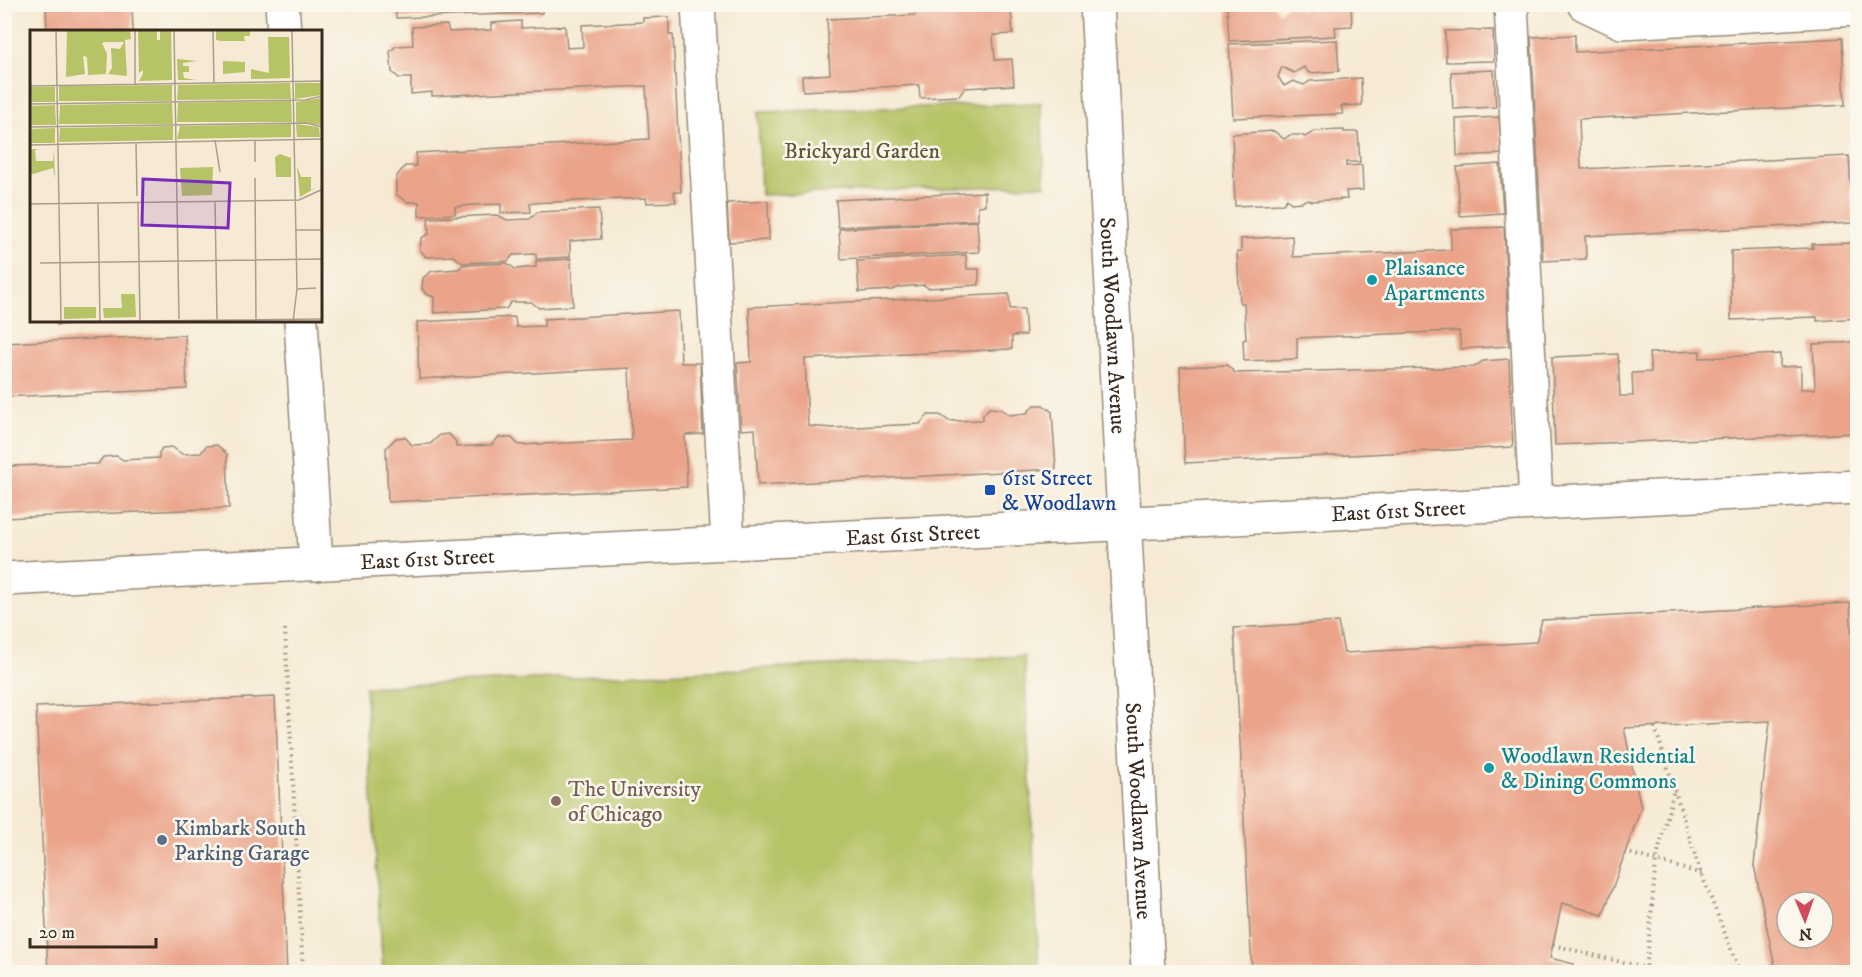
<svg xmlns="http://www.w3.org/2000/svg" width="1862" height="977" viewBox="0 0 1862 977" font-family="'IM FELL DW Pica',serif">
<rect width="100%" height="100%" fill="#fbf7ec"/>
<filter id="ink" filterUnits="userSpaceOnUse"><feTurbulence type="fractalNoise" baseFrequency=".0167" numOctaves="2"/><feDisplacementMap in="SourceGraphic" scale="12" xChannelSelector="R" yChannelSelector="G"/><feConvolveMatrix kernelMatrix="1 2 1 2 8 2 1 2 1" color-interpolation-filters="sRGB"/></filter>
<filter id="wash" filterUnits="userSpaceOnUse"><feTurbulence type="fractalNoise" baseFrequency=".008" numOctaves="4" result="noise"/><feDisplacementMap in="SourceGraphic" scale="24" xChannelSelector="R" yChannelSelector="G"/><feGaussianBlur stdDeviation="1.35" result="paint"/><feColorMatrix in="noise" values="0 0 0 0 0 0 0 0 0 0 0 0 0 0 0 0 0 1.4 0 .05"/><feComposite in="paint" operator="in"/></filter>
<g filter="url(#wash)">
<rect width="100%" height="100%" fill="#f6ead4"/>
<!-- green -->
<g fill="#b6c366" stroke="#787642" stroke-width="1.5">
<path d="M 1041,103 L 1045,185 L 761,195 L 758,112 Z"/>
<path d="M 1024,656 L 1039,972 L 383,972 L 365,687 Z"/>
</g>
<g id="blocks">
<!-- building -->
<g fill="#eba48a" fill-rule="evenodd">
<path d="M 46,4 L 132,4 L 133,32 L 47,32 Z"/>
<path d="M 396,4 L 542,4 L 542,13 L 396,18 Z"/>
<path d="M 930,4 L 961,4 L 969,10 L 1011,10 L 1013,34 L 993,35 L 995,60 L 1012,59 L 1014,85 L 965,88 L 959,96 L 920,98 L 919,85 L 803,91 L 802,76 L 830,74 L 827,19 L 915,15 L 923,5 Z"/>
<path d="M 1227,4 L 1273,4 L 1279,12 L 1289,4 L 1301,11 L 1308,5 L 1351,5 L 1352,26 L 1335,27 L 1336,36 L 1229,41 Z"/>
<path d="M 669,17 L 669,35 L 673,35 L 681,192 L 674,192 L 676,202 L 647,203 L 646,198 L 530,203 L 531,212 L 501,213 L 501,204 L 472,205 L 455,207 L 455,214 L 419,216 L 419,202 L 407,202 L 396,194 L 396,177 L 405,166 L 416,166 L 416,153 L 649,139 L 646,86 L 432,96 L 432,92 L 411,94 L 411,78 L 399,78 L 392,72 L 390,52 L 396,46 L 413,45 L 412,27 L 447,25 L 449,32 L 491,30 L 491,23 L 521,21 L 521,28 L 565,26 L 567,48 L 583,47 L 582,25 L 643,22 L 643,18 Z"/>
<path d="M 1493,30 L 1494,61 L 1446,62 L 1445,31 Z"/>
<path d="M 1575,35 L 1575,52 L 1842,38 L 1845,105 L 1579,119 L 1581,169 L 1849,156 L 1853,223 L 1585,236 L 1586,259 L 1543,261 L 1531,37 Z"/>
<path d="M 1337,40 L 1339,71 L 1309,73 L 1304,67 L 1294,73 L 1282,67 L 1278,77 L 1284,86 L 1293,81 L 1304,85 L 1310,81 L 1361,78 L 1362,105 L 1341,106 L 1343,114 L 1233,118 L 1229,44 Z"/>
<path d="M 1494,70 L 1496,107 L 1453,109 L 1451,72 Z"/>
<path d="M 1499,117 L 1502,154 L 1457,156 L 1456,119 Z"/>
<path d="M 1344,130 L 1344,132 L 1358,132 L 1360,162 L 1346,162 L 1346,166 L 1362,165 L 1363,190 L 1346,191 L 1347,199 L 1311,201 L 1307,199 L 1302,202 L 1291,203 L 1287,199 L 1283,204 L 1235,206 L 1232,134 L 1274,131 L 1284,139 L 1290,135 L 1301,135 L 1305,137 L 1315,131 Z"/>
<path d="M 1500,164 L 1503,213 L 1460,216 L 1457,167 Z"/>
<path d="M 985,192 L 985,205 L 978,206 L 978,220 L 838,227 L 836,200 Z"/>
<path d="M 768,201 L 769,240 L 729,242 L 727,203 Z"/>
<path d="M 599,209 L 601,239 L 570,241 L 570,257 L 536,259 L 536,254 L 513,255 L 508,261 L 463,263 L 453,256 L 426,257 L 420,250 L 421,238 L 429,234 L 428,218 L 498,215 L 507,220 L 530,219 L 537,212 Z"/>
<path d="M 977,221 L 979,252 L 841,259 L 839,229 Z"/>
<path d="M 1504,227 L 1509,346 L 1461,349 L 1459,331 L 1297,338 L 1297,359 L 1244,361 L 1243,340 L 1246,339 L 1244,303 L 1240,303 L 1237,252 L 1241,252 L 1241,239 L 1292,236 L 1293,257 L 1451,250 L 1451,229 Z"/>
<path d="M 1858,243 L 1858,318 L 1817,321 L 1817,317 L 1731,320 L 1731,251 L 1813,248 L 1812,244 Z"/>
<path d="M 966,255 L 967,269 L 979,269 L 979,285 L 928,288 L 924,285 L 900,287 L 892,290 L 859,292 L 857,261 Z"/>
<path d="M 571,259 L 573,306 L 539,308 L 531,302 L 511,302 L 506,309 L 434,313 L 434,297 L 426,294 L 422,289 L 423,278 L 432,271 L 458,269 L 463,265 L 507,263 L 515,269 L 536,267 L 536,261 Z"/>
<path d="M 1009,294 L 1010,309 L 1024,309 L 1026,335 L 1012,336 L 1012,349 L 805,359 L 808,426 L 833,428 L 920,424 L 928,415 L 940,415 L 949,421 L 983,420 L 983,415 L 989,408 L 1001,409 L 1009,415 L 1027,413 L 1034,405 L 1043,405 L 1052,412 L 1056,469 L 758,485 L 755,429 L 741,430 L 737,363 L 751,362 L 749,307 Z"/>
<path d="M 679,311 L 681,363 L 700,363 L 703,434 L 685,435 L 687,487 L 388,502 L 386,448 L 396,438 L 405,437 L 412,445 L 430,444 L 440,435 L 449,434 L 456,442 L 456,447 L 491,445 L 499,437 L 512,438 L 519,445 L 632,440 L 629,368 L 419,379 L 417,322 L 515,317 L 516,327 L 544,326 L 544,319 Z"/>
<path d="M 57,321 L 96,321 L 96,323 L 57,325 Z"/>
<path d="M 185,335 L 187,389 L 4,397 L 4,343 Z"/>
<path d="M 1858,342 L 1858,433 L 1555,445 L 1552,357 L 1618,354 L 1620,396 L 1633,396 L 1632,373 L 1651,372 L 1649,353 L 1700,351 L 1700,358 L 1780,354 L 1780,367 L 1801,366 L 1801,389 L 1815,389 L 1813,344 Z"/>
<path d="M 1509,359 L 1513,447 L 1185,463 L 1180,367 L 1227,365 L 1235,373 L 1474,367 L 1483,361 Z"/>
<path d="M 217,445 L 227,454 L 229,508 L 4,518 L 4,466 L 98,464 L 103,457 L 117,456 L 123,460 L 159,458 L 159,453 L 162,448 L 172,447 L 182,454 L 201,453 L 206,446 Z"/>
<path d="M 1850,603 L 1853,661 L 1858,661 L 1858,972 L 1776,972 L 1754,865 L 1770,721 L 1624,728 L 1641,808 L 1603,915 L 1562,903 L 1550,958 L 1574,964 L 1572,972 L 1252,972 L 1234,628 L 1338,622 L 1344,653 L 1536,642 L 1542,620 ZM 1787,902 L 1823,902 L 1823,938 L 1787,938 Z"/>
<path d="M 275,697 L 287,972 L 48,972 L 36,707 Z"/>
</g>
</g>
</g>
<g filter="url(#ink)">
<use href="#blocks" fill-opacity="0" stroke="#988a79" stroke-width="1.5"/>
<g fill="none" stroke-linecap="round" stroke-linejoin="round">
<defs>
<g id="minor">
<path d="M 282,4 L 284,32"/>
<path d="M 698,4 L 728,543"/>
<path id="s1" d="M 1097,4 L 1148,972"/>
<path d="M 1511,4 L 1536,503"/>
<path d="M 1584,4 L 1622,22 L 1858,9"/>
<path d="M 301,321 L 316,564"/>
<path id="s2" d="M 4,579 L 1858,487"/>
</g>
</defs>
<!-- minor casing -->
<use href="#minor" stroke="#988a79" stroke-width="36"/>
<!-- path -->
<g stroke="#988a79" stroke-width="4" stroke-dasharray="1.5 4.5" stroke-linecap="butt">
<path d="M 285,629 L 303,972"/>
<path d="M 1655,727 L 1699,868 L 1740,972"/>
<path d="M 1625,852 L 1702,874"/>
<path d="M 1553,945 L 1646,968"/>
<path d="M 1646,972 L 1656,861 L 1674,790"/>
</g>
<!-- minor -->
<use href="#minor" stroke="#fff" stroke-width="33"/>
</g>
</g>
<!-- markers -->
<g fill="#0f9aa8" stroke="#fbf7ec" stroke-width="2">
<circle cx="1372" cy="280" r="6"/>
<circle cx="1489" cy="768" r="6"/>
</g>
<rect fill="#1a4fb4" stroke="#fbf7ec" stroke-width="2" x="984" y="484" width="12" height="12" rx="3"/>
<circle fill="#8d6e63" stroke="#fbf7ec" stroke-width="2" cx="556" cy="801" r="6"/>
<circle fill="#5c6f8a" stroke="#fbf7ec" stroke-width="2" cx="162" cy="840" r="6"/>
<g text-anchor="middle" stroke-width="5" stroke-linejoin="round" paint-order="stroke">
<!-- park labels -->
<g font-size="22" fill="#605834" stroke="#fbf7ec">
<text x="862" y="158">Brickyard Garden</text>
</g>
<!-- culture labels -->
<g font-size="22" fill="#0d838f" stroke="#fbf7ec" text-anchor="start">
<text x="1384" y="275">Plaisance<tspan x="1384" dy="25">Apartments</tspan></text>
<text x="1501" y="763">Woodlawn Residential<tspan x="1501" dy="25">&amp; Dining Commons</tspan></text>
</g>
<!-- street labels -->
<g font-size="22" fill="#3b2a1e" stroke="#fbf7ec">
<text dy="8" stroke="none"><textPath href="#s1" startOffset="322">South Woodlawn Avenue</textPath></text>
<text dy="8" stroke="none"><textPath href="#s2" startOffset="1396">East 61st Street</textPath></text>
<text dy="8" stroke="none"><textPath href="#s2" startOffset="910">East 61st Street</textPath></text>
<text dy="8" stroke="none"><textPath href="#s2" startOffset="424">East 61st Street</textPath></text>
<text dy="8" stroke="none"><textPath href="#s1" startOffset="808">South Woodlawn Avenue</textPath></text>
</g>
<!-- transit labels -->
<g font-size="22" fill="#164399" stroke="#fbf7ec" text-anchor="start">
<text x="1002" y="485">61st Street<tspan x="1002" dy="25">&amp; Woodlawn</tspan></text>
</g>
<!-- education labels -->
<g font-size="22" fill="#785e54" stroke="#fbf7ec" text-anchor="start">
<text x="568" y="796">The University<tspan x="568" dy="25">of Chicago</tspan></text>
</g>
<!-- service labels -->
<g font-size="22" fill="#4e5e75" stroke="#fbf7ec" text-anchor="start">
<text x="174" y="835">Kimbark South<tspan x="174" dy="25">Parking Garage</tspan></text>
</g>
</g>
<!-- overview -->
<g transform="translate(30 30)">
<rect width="292" height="292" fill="#f6ead4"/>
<path d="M 37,0 L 100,0 L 101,9 L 95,10 L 97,46 L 78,44 L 82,38 L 81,18 L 90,19 L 94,12 L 76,12 L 72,13 L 77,24 L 76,44 L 58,45 L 57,27 L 53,26 L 55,44 L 36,47 ZM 108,0 L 127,0 L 127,10 L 130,10 L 130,0 L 141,0 L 142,50 L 109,51 L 113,44 L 113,40 L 109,43 ZM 186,0 L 220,0 L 220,6 L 214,6 L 215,11 L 191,11 L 186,10 ZM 238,7 L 259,7 L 260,48 L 221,49 L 221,39 L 239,43 ZM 147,29 L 167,31 L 153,33 L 153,36 L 159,36 L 159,42 L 153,42 L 154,48 L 166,50 L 148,50 ZM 193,31 L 215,32 L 215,42 L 193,44 ZM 260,53 L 261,69 L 147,70 L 148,55 ZM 292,53 L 292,65 L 265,69 L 265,53 ZM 142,55 L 142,71 L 29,71 L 29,56 ZM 0,57 L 25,57 L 25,72 L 0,72 ZM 292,68 L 292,95 L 266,92 L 266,72 ZM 261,71 L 262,92 L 147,92 L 148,73 ZM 142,73 L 143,94 L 29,94 L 30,75 ZM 25,75 L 26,95 L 0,95 L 0,76 ZM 261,94 L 261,107 L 147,109 L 150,96 ZM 266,94 L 289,97 L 290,107 L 267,107 ZM 143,96 L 143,110 L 29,112 L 30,98 ZM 25,98 L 25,113 L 0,113 L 0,99 ZM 0,119 L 9,119 L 5,120 L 6,131 L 23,131 L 24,120 L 25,149 L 23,138 L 0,145 ZM 250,124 L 261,128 L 261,147 L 246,147 L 245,127 ZM 267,136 L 271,147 L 281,147 L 281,160 L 287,157 L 270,167 ZM 183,137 L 182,165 L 152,166 L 150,138 ZM 91,264 L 105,264 L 106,287 L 74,288 L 73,278 L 92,278 ZM 34,277 L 66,277 L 66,288 L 34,289 Z" fill="#b6c366"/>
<path fill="none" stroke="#ab9d8b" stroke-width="1.5" d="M 26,0 L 31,292M 105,0 L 105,54M 144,0 L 149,289M 183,0 L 184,53M 262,0 L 267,259 L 263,292M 0,56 L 293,51M 0,74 L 275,70 L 293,66M 0,97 L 276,93 L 293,97M 185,110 L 190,142M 225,110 L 225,132M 106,113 L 107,166M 0,115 L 293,109M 225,148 L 226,292M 185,171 L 187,289M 108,172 L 110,291M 68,173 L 70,291M 0,174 L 269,170 L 293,159M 266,200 L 293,200M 10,233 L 291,229M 267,259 L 286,258M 4,292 L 293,289"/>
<path fill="#7b2cbf" fill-opacity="0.15" stroke="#7b2cbf" stroke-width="3" d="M 113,149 L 200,153 L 198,198 L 112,195 Z"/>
<rect width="292" height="292" fill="none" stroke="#3b2a1e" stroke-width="3"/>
</g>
<!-- margin -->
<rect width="1862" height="977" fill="none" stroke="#fbf7ec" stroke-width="24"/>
<!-- north arrow -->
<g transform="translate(1805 920) rotate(178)"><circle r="28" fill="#fbf7ec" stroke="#aea59a" stroke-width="1.5"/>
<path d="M0-4.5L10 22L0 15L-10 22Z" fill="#d1495b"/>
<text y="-9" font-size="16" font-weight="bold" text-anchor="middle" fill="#3b2a1e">N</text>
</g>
<!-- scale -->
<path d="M30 938v9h126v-9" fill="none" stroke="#3b2a1e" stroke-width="3"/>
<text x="39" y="938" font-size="18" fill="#3b2a1e" stroke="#fbf7ec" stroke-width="4.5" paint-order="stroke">20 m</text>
</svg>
